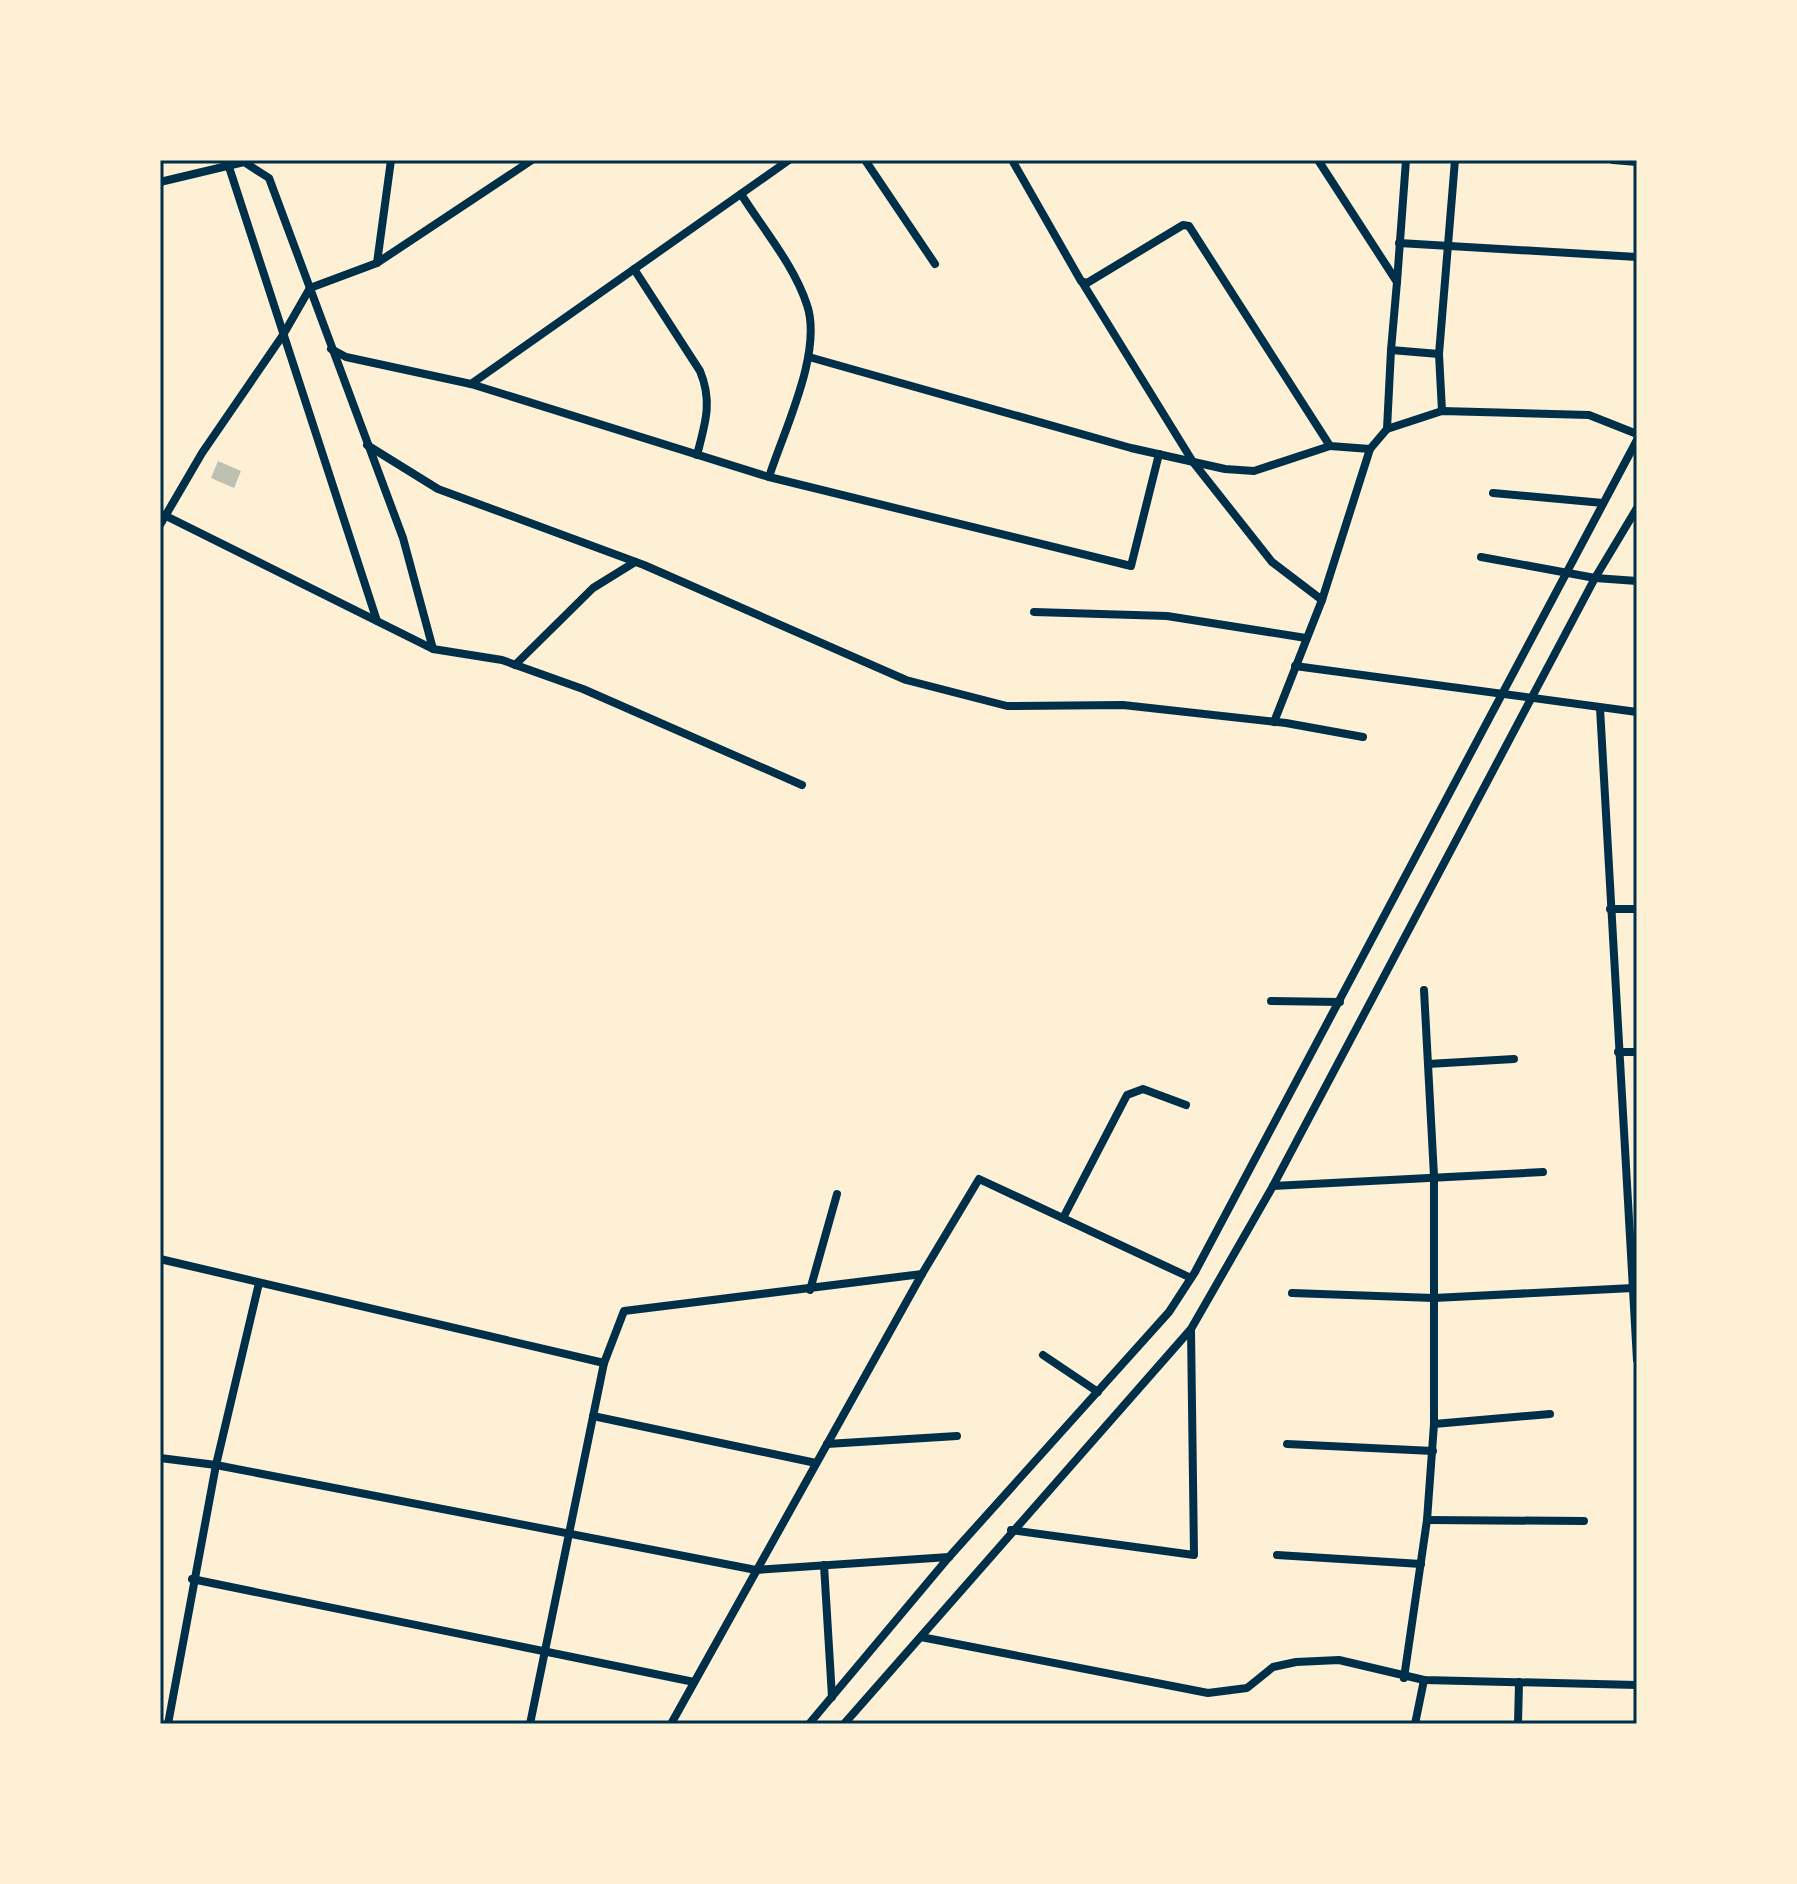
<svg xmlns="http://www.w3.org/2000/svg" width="1797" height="1884" viewBox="0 0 1797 1884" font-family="'IBM Plex Serif',serif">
<rect width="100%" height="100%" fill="#fdf0d5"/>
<!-- building -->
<path fill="#bec0b2" d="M 218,461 L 241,471 L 234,488 L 211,478 Z"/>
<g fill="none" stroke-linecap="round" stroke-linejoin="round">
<!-- minor -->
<g stroke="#003049" stroke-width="8">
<path d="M 865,160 L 935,264"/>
<path d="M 1012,160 L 1081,281 L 1087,283 L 1183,225 L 1189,226 L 1330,446 L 1370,449"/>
<path d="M 1318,160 L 1397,282 L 1391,350 L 1439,354"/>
<path d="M 1613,160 L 1637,162"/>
<path d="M 229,167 L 377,621"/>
<path d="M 160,182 L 244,162 L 269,178 L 403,538 L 433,649 L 502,660 L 583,689 L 802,785"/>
<path d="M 741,194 C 763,229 794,265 807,305 C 823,352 784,430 769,477"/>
<path d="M 1399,243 L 1637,257"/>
<path d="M 377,263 L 391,160"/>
<path d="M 634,269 L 700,371 C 713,402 705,424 697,455"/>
<path d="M 1082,282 L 1193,462 L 1272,562 L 1322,600"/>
<path d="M 1397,282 L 1406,160"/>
<path d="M 331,349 L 346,357 L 471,384 L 769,477 L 1131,566 L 1159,454"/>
<path d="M 1391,350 L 1387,429 L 1442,411 L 1589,415 L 1637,434"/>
<path d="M 809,357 L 1131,448 L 1225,469 L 1254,471 L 1330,446"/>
<path d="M 471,384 L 789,160"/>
<path d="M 1442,411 L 1439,354 L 1455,160"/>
<path d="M 367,445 L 438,489 L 644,565 L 906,680 L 1007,706 L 1123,705 L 1286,723 L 1363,737"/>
<path d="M 1493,493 L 1603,503"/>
<path d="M 164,515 L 433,649"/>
<path d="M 160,525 L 202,453 L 283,335 L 310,288 L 377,263 L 532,160"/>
<path d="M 1481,557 L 1595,578 L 1637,581"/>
<path d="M 1034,612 L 1167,616 L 1306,638"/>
<path d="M 515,665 L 593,588 L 635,562"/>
<path d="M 1295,666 L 1637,712"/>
<path d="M 1600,708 L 1637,1360"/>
<path d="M 1274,722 L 1322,600 L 1370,449 L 1387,429"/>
<path d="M 1610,909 L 1637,909"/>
<path d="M 1271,1001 L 1340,1002"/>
<path d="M 1618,1052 L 1637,1052"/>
<path d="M 1428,1064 L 1514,1059"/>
<path d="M 1273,1186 L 1543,1172"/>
<path d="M 1063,1218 L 1127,1095 L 1143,1089 L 1186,1105"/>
<path d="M 160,1259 L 604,1363"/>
<path d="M 810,1290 L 837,1194"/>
<path d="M 1292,1293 L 1434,1298 L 1633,1288"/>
<path d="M 1043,1355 L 1098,1392"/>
<path d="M 593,1416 L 816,1463"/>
<path d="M 1434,1424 L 1550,1414"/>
<path d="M 827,1444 L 957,1436"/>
<path d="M 1287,1444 L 1433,1451"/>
<path d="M 160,1458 L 216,1465 L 756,1570 L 949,1557"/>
<path d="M 1427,1520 L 1584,1521"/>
<path d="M 1011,1530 L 1194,1555 L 1191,1330"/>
<path d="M 1277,1555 L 1421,1564"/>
<path d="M 824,1565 L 832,1697"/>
<path d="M 192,1579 L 694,1682"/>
<path d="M 921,1637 L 1208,1693 L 1247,1688 L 1273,1667 L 1296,1662 L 1339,1660 L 1424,1680 L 1637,1685"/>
<path d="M 1404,1678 L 1427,1520 L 1434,1424 L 1434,1176 L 1424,990"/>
<path d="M 168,1724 L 216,1465 L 259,1283"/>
<path d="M 530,1724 L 604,1363 L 624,1311 L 922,1274"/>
<path d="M 671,1724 L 922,1274 L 979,1179 L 1191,1278"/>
<path d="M 809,1724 L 949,1557 L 1169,1312 L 1195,1272 L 1637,440"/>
<path d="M 844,1724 L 1191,1329 L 1273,1186 L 1595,578 L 1637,508"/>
<path d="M 1415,1724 L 1424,1680"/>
<path d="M 1518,1724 L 1519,1682"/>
</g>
</g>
<!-- border -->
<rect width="1797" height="1884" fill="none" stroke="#fdf0d5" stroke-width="324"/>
<rect x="162" y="162" width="1473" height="1560" fill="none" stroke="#003049" stroke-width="3"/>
</svg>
